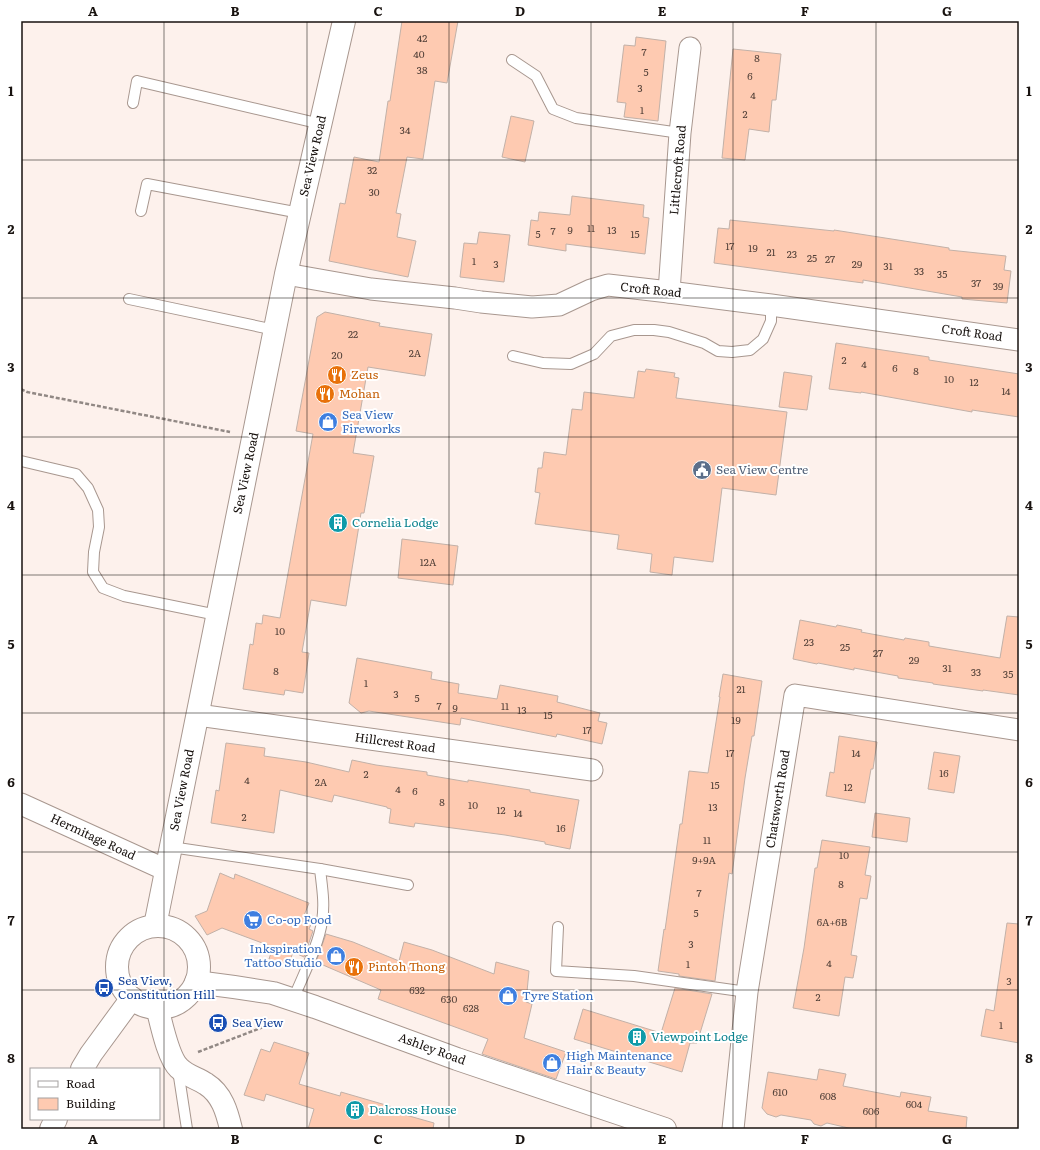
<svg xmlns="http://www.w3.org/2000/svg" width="1040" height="1150" viewBox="0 0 1040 1150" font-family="Literata,serif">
<rect width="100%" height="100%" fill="#fdf1ec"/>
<!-- building -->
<g fill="#fecab1" stroke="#c2b1a8">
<path d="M 402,21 L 458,21 L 447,83 L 435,81 L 423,159 L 407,157 L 401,188 L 396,213 L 401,214 L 397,237 L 416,241 L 408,277 L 329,261 L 340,203 L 345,204 L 354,157 L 379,162 L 388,101 L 390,101 Z"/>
<path d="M 636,37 L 666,41 L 658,121 L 624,117 L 626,103 L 617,102 L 624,45 L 635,46 Z"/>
<path d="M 733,49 L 781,54 L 776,100 L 772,100 L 769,132 L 749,129 L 745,160 L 722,158 Z"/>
<path d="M 511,116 L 534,121 L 525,162 L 502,157 Z"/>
<path d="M 572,196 L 644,205 L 643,217 L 649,218 L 645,254 L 566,244 L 566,251 L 528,245 L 531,220 L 538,221 L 539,212 L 570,215 Z"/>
<path d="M 730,220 L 834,231 L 834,230 L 949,248 L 949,250 L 1006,256 L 1004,270 L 1011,271 L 1007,303 L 962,299 L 962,297 L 863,280 L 863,283 L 714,263 L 718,228 L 729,229 Z"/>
<path d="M 479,232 L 510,235 L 504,282 L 460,277 L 464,243 L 477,244 Z"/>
<path d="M 325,312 L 380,323 L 379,326 L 432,334 L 425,376 L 368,367 L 353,453 L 374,456 L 364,513 L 361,513 L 346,606 L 311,600 L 302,652 L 309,653 L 303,693 L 285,690 L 284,695 L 243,689 L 250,644 L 253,645 L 256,623 L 262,624 L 263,615 L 280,618 L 313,434 L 296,431 L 317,317 Z"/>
<path d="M 836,343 L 929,357 L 929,360 L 1019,374 L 1019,417 L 972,410 L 972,412 L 861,392 L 861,393 L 829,389 Z"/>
<path d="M 646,369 L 675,373 L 674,377 L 679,378 L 676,398 L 787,412 L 776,495 L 722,488 L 713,562 L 674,557 L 672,575 L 650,572 L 652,554 L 617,549 L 619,535 L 535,524 L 540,493 L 535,492 L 538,468 L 542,468 L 544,452 L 566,455 L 572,409 L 582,410 L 584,392 L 634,398 L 638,371 L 645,372 Z"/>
<path d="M 784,372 L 812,376 L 807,410 L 779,407 Z"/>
<path d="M 402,539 L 458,546 L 453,585 L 398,578 Z"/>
<path d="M 1007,616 L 1019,617 L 1019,695 L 983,690 L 983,691 L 933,684 L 933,683 L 898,678 L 898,676 L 854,668 L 854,670 L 818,663 L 817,664 L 793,659 L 800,620 L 836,627 L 837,625 L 862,630 L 861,632 L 904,640 L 905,638 L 929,642 L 929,646 L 1000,658 Z"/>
<path d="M 357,658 L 432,672 L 431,679 L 459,684 L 458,693 L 497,699 L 500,685 L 558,696 L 557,702 L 600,713 L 598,721 L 607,723 L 602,744 L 557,734 L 556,737 L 461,718 L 460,725 L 369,711 L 361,713 L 349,703 Z"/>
<path d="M 723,674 L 762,681 L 754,736 L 752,736 L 745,778 L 732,874 L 729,873 L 715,981 L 679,976 L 679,974 L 658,971 L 664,929 L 665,930 L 680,824 L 682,824 L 689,771 L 708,773 L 720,697 L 719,697 Z"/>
<path d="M 839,736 L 877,742 L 873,769 L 871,769 L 865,803 L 826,796 L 830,772 L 834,773 Z"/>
<path d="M 226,743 L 265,748 L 264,756 L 306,762 L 349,772 L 352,760 L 376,765 L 427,772 L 427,775 L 468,782 L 468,780 L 530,790 L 530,792 L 579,800 L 570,849 L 545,844 L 545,842 L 505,835 L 415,823 L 414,827 L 389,823 L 391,809 L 387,808 L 387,807 L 334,795 L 332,802 L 280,790 L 274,833 L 211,823 L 216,790 L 219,791 Z"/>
<path d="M 934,752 L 960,756 L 954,793 L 928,789 Z"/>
<path d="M 875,813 L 910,818 L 907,842 L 872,837 Z"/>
<path d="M 822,840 L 870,847 L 865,875 L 871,876 L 867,899 L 860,898 L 851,955 L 857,956 L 853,978 L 845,977 L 839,1016 L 793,1008 L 804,948 L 815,868 L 817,868 Z"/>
<path d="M 220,873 L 234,879 L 235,874 L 309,903 L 303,918 L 312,922 L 309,929 L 313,931 L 304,957 L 293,952 L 288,967 L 269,959 L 273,947 L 222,928 L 207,935 L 195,916 L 207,911 Z"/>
<path d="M 1007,923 L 1019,924 L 1019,1043 L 981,1036 L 986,1009 L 994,1011 Z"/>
<path d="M 326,934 L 353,942 L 399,961 L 404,942 L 432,950 L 494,974 L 496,962 L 529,971 L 526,1002 L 532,1004 L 524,1038 L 566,1052 L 556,1079 L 482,1054 L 488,1039 L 378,999 L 381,990 L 316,962 Z"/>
<path d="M 675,988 L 712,994 L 697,1043 L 690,1043 L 682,1072 L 574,1039 L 583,1009 L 661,1033 Z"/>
<path d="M 274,1042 L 309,1053 L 299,1084 L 340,1096 L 341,1092 L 396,1108 L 395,1112 L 434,1123 L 433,1129 L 308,1129 L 314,1109 L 266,1094 L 264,1101 L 244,1095 L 261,1049 L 270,1052 Z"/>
<path d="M 819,1069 L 846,1074 L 843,1086 L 900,1097 L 901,1092 L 931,1097 L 928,1111 L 967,1117 L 966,1129 L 853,1129 L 827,1123 L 821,1126 L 814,1124 L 811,1120 L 781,1115 L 776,1117 L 767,1114 L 762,1108 L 768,1072 L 817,1080 Z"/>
</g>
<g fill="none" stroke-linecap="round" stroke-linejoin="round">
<defs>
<g id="lane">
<path d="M 512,60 L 536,76 L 553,109 L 576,118 L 680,133"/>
<path d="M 133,103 L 137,81 L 321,124"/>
<path d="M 141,211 L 147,184 L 300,213"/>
<path d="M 129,299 L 275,330"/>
<path d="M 513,356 L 543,363 L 571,364 L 594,354 L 611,336 L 634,330 L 654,330 L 669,332 L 704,343 L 718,351 L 732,352 L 750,350 L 763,339 L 771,321 L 771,305"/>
<path d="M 21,461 L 76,474 L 88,488 L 98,510 L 99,527 L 94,552 L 93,572 L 103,588 L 124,596 L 217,615"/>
<path d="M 171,847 L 320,869 C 322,887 325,904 322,921 C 319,945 302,977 293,1000"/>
<path d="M 320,869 L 408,885"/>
<path d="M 558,927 L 556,971 L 634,976 L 747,992"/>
<path d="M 178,1070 L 187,1129"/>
</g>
<g id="street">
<path d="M 286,274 L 371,289 L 455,298 L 481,302 L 532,307 L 559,305 L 591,290 L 608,285 L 669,292 L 771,305 L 1019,340"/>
<path d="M 669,292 L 680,133 L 690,48"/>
<path d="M 198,715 L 592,770"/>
<path d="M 21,804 L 166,870"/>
<path d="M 733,1129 L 747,992 L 795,695 L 1019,730"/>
</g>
<g id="secondary">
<path d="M 155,926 L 286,274 L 344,21"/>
<circle cx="158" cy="967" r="41"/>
<path d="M 196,982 L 234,987 L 273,993 L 315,1007 L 457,1059 L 665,1129"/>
<path d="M 157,1007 C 161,1022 168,1058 179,1068 C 187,1076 197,1078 206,1084 C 222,1094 227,1112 231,1129"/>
<path d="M 82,1069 L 91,1054 L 132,998"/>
<path d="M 51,1129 L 56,1119"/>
</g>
</defs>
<!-- lane casing -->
<use href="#lane" stroke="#a8978f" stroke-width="12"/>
<!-- street casing -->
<use href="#street" stroke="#a8978f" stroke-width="23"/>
<!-- secondary casing -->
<use href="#secondary" stroke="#a8978f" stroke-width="24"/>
<!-- path -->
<g stroke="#918884" stroke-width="2.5" stroke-dasharray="4 2" stroke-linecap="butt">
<path d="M 21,389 L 27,392 L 230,432"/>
<path d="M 198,1052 L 279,1021"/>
</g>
<!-- lane -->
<use href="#lane" stroke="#fff" stroke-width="10"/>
<!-- street -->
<use href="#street" stroke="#fff" stroke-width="21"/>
<!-- secondary -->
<use href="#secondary" stroke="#fff" stroke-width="22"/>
</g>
<!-- grid -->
<path fill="none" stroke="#18120f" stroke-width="1" stroke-opacity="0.55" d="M 164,21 L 164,1129M 307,21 L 307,1129M 449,21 L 449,1129M 591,21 L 591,1129M 733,21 L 733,1129M 876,21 L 876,1129M 21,160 L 1019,160M 21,298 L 1019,298M 21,437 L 1019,437M 21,575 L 1019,575M 21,713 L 1019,713M 21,852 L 1019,852M 21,990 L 1019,990"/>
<!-- icons -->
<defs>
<symbol id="restaurant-disc" viewBox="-11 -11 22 22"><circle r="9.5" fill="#e8710a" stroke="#fff"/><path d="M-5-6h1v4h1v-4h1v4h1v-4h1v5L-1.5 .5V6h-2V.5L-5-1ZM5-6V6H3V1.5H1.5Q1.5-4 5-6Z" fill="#fff"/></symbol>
<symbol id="shop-disc" viewBox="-11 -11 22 22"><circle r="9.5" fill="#3f7fe0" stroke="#fff"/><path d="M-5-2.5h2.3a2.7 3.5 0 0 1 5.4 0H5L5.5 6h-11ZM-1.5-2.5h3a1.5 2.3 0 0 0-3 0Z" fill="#fff"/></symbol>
<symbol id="civic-disc" viewBox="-11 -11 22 22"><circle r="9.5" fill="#5c6f8a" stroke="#fff"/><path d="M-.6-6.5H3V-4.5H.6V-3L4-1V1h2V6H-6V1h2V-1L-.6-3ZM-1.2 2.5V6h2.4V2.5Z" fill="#fff"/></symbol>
<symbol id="building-disc" viewBox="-11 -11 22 22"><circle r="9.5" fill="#0f9aa8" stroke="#fff"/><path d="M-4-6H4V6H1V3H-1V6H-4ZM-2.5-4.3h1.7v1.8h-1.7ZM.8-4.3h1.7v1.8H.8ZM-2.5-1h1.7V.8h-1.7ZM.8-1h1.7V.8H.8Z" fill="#fff"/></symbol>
<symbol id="supermarket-disc" viewBox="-11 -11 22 22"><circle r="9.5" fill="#3f7fe0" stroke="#fff"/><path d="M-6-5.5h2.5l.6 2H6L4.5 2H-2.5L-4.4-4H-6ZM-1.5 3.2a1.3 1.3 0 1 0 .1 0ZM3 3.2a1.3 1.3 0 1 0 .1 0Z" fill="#fff"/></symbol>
<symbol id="bus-disc" viewBox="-11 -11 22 22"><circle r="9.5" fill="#1a4fb4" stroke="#fff"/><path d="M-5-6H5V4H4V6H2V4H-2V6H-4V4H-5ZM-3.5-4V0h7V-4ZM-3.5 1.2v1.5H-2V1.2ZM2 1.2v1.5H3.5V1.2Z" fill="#fff"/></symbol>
</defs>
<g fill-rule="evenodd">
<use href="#restaurant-disc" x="326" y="364" width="22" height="22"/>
<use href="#restaurant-disc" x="314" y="383" width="22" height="22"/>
<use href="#shop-disc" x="317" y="411" width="22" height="22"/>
<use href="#civic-disc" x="691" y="459" width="22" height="22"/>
<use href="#building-disc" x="327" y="512" width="22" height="22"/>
<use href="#supermarket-disc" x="242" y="909" width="22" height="22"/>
<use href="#shop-disc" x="325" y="945" width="22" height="22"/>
<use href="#restaurant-disc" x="343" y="956" width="22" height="22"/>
<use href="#bus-disc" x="93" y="977" width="22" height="22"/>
<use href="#shop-disc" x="497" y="985" width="22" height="22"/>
<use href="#bus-disc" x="207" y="1012" width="22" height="22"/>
<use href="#building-disc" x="626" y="1026" width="22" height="22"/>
<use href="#shop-disc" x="541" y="1052" width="22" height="22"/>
<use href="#building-disc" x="344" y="1099" width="22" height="22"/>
</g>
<g text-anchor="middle" stroke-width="4" stroke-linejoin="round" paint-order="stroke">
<!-- number labels -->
<g font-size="10" fill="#524038">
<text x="422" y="42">42</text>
<text x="644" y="56">7</text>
<text x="419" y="58">40</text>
<text x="757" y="62">8</text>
<text x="422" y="74">38</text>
<text x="646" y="76">5</text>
<text x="750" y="80">6</text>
<text x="640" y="92">3</text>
<text x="753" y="99">4</text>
<text x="642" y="114">1</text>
<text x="745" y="118">2</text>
<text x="405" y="134">34</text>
<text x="372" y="174">32</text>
<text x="374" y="196">30</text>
<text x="591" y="232">11</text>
<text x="570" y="234">9</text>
<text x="612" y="234">13</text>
<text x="553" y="235">7</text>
<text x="538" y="238">5</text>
<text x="635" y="238">15</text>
<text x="730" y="250">17</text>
<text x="753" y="252">19</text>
<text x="771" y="256">21</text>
<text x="792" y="258">23</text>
<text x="812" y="262">25</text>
<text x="830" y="263">27</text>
<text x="474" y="265">1</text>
<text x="496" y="268">3</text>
<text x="857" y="268">29</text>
<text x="888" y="270">31</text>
<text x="919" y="275">33</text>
<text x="942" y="278">35</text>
<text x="976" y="287">37</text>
<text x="998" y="290">39</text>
<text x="353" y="338">22</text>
<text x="415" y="357">2A</text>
<text x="337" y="359">20</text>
<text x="844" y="364">2</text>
<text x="864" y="368">4</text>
<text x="895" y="372">6</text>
<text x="916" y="375">8</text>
<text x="949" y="383">10</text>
<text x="974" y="386">12</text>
<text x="1006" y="395">14</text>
<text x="428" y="566">12A</text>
<text x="280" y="635">10</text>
<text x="809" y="646">23</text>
<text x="845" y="651">25</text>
<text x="878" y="657">27</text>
<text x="914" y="664">29</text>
<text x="947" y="672">31</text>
<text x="276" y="675">8</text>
<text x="976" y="676">33</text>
<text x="1008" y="678">35</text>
<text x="366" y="687">1</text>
<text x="741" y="693">21</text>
<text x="396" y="698">3</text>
<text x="417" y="702">5</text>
<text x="439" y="710">7</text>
<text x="505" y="710">11</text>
<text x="455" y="712">9</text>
<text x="522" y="714">13</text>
<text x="548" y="719">15</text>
<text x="736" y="724">19</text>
<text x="587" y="734">17</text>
<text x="730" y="757">17</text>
<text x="856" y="757">14</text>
<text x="944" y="777">16</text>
<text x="366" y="778">2</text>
<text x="247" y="784">4</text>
<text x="321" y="786">2A</text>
<text x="715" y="789">15</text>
<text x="848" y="791">12</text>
<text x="398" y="793">4</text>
<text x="415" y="795">6</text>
<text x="442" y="806">8</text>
<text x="473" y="809">10</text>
<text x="713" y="811">13</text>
<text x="501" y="814">12</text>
<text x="518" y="817">14</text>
<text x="244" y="821">2</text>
<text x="561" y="832">16</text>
<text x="707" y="844">11</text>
<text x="844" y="859">10</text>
<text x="704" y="864">9+9A</text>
<text x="841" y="888">8</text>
<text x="699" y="897">7</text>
<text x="696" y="917">5</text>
<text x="832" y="926">6A+6B</text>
<text x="691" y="948">3</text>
<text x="829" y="967">4</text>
<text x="688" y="968">1</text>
<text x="1009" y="985">3</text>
<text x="417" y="994">632</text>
<text x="818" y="1001">2</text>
<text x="449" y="1003">630</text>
<text x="471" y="1012">628</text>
<text x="1001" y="1029">1</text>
<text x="780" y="1096">610</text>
<text x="828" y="1100">608</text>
<text x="914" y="1108">604</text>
<text x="871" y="1115">606</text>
</g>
<!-- street labels -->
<g font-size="12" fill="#18120f" stroke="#fff">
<text transform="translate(313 156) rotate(-77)" y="4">Sea View Road</text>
<text transform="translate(678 170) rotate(-85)" y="4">Littlecroft Road</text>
<text transform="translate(651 290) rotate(6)" y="4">Croft Road</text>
<text transform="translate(972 333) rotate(8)" y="4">Croft Road</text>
<text transform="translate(246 473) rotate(-78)" y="4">Sea View Road</text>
<text transform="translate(395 743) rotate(8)" y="4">Hillcrest Road</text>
<text transform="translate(182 790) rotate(-79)" y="4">Sea View Road</text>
<text transform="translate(778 799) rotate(-81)" y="4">Chatsworth Road</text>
<text transform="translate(93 837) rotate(25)" y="4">Hermitage Road</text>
<text transform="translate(432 1049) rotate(20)" y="4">Ashley Road</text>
</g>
<!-- food labels -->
<g font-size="12" fill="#c56008" stroke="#fff" text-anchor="start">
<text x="351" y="379">Zeus</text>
<text x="339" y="398">Mohan</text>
<text x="368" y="971">Pintoh Thong</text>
</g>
<!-- shop labels -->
<g font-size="12" fill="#366cbe" stroke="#fff" text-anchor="start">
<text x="342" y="419">Sea View<tspan x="342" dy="14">Fireworks</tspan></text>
<text x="267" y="924">Co-op Food</text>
<text x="322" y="953" text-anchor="end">Inkspiration<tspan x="322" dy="14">Tattoo Studio</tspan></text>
<text x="522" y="1000">Tyre Station</text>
<text x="566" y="1060">High Maintenance<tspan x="566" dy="14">Hair &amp; Beauty</tspan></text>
</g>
<!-- service labels -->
<g font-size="12" fill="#4e5e75" stroke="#fff" text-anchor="start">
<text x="716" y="474">Sea View Centre</text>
</g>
<!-- culture labels -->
<g font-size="12" fill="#0d838f" stroke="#fff" text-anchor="start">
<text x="352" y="527">Cornelia Lodge</text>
<text x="651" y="1041">Viewpoint Lodge</text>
<text x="369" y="1114">Dalcross House</text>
</g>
<!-- transit labels -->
<g font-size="12" fill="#164399" stroke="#fff" text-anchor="start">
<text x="118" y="985">Sea View,<tspan x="118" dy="14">Constitution Hill</tspan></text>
<text x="232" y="1027">Sea View</text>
</g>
</g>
<!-- border -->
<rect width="1040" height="1150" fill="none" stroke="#ffffff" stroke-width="44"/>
<!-- legend -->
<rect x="30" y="1068" width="130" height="52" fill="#ffffff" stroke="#a3a09f"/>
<rect x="38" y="1081" width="20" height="6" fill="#ffffff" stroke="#a3a09f"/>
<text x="66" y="1088" font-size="12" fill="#18120f">Road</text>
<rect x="38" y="1098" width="20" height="12" fill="#fecab1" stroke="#a3a09f"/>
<text x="66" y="1108" font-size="12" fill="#18120f">Building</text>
<rect x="22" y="22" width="996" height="1106" fill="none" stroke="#18120f" stroke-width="1.5"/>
<g font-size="13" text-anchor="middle" font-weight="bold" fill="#18120f">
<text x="93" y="16">A</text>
<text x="235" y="16">B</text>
<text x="378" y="16">C</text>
<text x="520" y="16">D</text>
<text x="662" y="16">E</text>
<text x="805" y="16">F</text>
<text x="947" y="16">G</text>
<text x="11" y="96">1</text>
<text x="1029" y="96">1</text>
<text x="11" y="234">2</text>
<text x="1029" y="234">2</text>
<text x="11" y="372">3</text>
<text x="1029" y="372">3</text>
<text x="11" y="510">4</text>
<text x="1029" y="510">4</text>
<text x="11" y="649">5</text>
<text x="1029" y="649">5</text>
<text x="11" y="787">6</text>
<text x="1029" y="787">6</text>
<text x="11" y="925">7</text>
<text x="1029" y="925">7</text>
<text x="11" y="1063">8</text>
<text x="1029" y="1063">8</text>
<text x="93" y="1144">A</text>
<text x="235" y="1144">B</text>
<text x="378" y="1144">C</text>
<text x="520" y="1144">D</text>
<text x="662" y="1144">E</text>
<text x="805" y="1144">F</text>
<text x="947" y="1144">G</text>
</g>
</svg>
